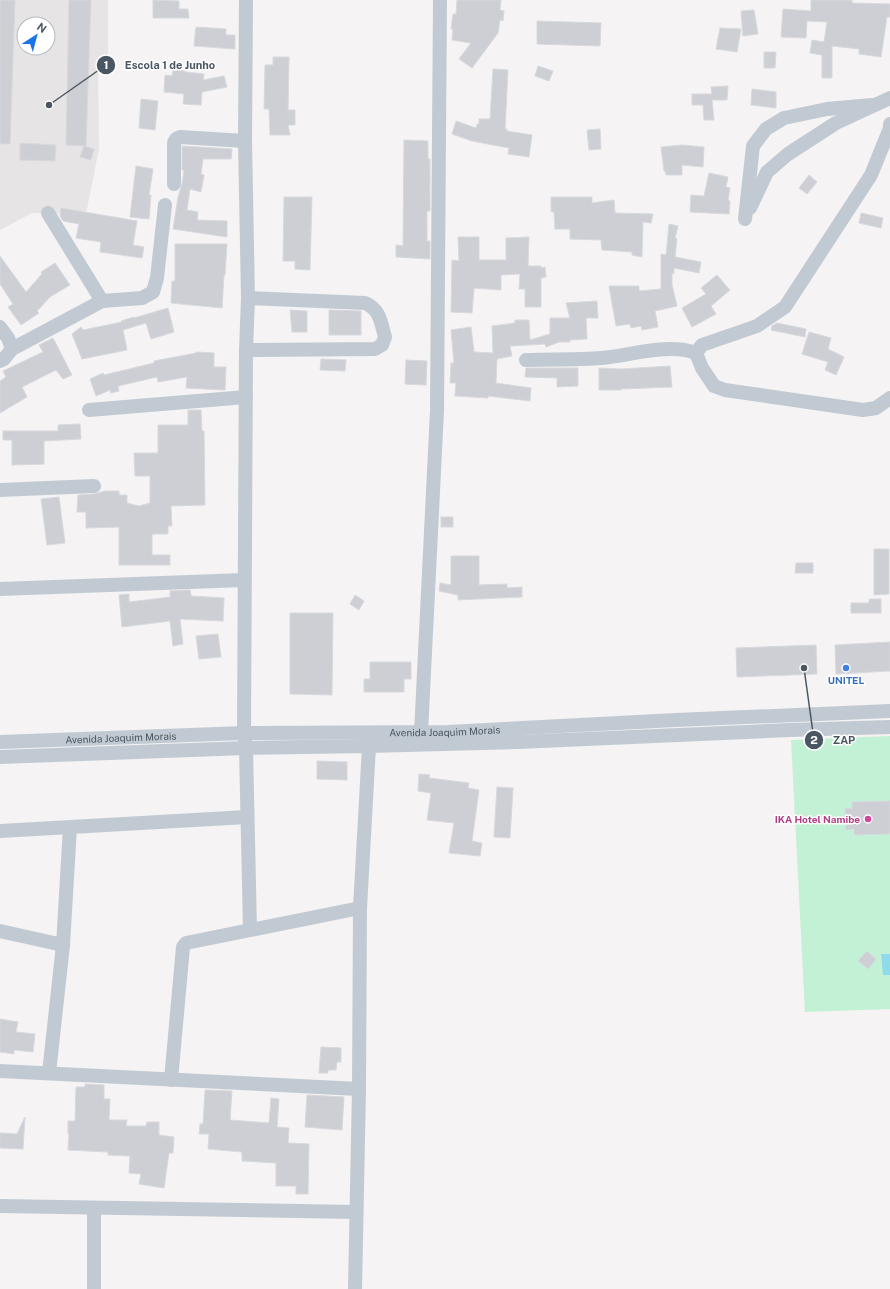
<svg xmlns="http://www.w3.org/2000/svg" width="890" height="1289" viewBox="0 0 890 1289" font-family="'Public Sans',sans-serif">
<rect width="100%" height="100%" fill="#f5f3f3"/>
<!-- education -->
<path fill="#e6e4e5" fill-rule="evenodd" d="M 0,0 L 108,0 L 108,61 L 98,61 L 99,149 L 86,214 L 32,213 L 0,230 ZM 24,24 L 48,24 L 48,48 L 24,48 Z"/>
<!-- green -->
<path fill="#c3f1d5" d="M 890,736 L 890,1009 L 805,1012 L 791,740 Z"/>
<!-- water -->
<path fill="#90daee" d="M 881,954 L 890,954 L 890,975 L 883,975 Z"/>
<!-- building -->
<g fill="#cdcfd5" stroke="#d7d9de">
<path d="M 0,0 L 15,0 L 10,144 L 0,144 Z"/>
<path d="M 69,0 L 91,0 L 86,146 L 66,145 Z"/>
<path d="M 153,0 L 179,1 L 179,9 L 188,9 L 189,18 L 153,18 Z"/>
<path d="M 457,0 L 501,0 L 500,10 L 504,11 L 503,21 L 500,20 L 498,33 L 472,68 L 459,59 L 471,43 L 452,40 L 453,29 L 451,29 L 453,14 L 456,14 Z"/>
<path d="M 811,0 L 852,0 L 852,3 L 890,4 L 890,17 L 887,17 L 881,57 L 859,54 L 859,49 L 832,46 L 832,78 L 822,78 L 822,55 L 810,53 L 812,40 L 824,42 L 827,22 L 807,21 L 806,38 L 781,37 L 783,9 L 811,11 Z"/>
<path d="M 754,10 L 758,34 L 743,36 L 741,11 Z"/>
<path d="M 537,21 L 601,23 L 600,46 L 537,44 Z"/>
<path d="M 196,27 L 226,29 L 226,35 L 235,35 L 235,49 L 194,46 Z"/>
<path d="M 720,28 L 741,29 L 737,52 L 716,49 Z"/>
<path d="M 764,52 L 776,52 L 775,68 L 764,68 Z"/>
<path d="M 273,57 L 289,57 L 288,110 L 295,110 L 295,125 L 288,125 L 290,135 L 270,135 L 269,109 L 264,109 L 265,65 L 273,65 Z"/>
<path d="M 538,66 L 553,71 L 549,81 L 535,76 Z"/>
<path d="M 493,69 L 508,70 L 505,129 L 507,129 L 507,131 L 532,135 L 529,157 L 508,154 L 509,148 L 472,141 L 452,134 L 456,121 L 476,128 L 477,124 L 479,124 L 479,119 L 490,119 Z"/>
<path d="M 173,70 L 185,71 L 185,72 L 204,74 L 203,80 L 224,76 L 227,87 L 202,92 L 201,105 L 183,104 L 184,94 L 164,92 L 165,75 L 172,76 Z"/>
<path d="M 728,86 L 727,100 L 712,100 L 714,120 L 704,120 L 703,105 L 692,105 L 692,94 L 712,94 L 711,87 Z"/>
<path d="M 752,89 L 776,92 L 776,108 L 751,105 Z"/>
<path d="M 141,99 L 158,101 L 155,130 L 139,128 Z"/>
<path d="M 600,129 L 601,149 L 589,150 L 587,130 Z"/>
<path d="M 404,140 L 428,141 L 428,159 L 430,159 L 430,211 L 427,211 L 427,241 L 430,241 L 430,259 L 396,257 L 396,245 L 403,246 Z"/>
<path d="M 20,143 L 56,145 L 55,161 L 20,160 Z"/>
<path d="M 682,145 L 704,147 L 703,167 L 682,165 L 682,175 L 666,175 L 665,171 L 664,171 L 661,147 Z"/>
<path d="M 84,146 L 94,149 L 91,160 L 80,157 Z"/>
<path d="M 182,146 L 232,149 L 231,159 L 203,159 L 201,174 L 204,175 L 201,192 L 190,189 L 187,210 L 198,212 L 197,220 L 227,221 L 227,237 L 173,229 L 178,197 L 182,184 L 184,170 L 182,170 Z"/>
<path d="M 136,166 L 153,169 L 149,195 L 151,195 L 149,219 L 130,217 Z"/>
<path d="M 709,173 L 728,177 L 726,187 L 730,188 L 728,200 L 730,201 L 729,214 L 690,212 L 691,195 L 704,196 Z"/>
<path d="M 809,175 L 817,182 L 807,194 L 799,188 Z"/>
<path d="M 284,197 L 312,197 L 310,270 L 295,269 L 295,261 L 283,261 Z"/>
<path d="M 551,197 L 592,197 L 592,203 L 614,200 L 615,213 L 653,214 L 651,223 L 643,222 L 642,257 L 632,255 L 632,252 L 602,250 L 601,240 L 570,239 L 570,229 L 555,229 L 554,212 L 551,212 Z"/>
<path d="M 61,208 L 137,221 L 133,245 L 144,247 L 142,258 L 100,252 L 101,242 L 76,238 L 79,224 L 63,221 L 60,216 Z"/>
<path d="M 861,213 L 883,218 L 881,228 L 859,223 Z"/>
<path d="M 669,224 L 678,226 L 675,238 L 677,239 L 675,257 L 701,262 L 699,273 L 674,268 L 674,274 L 672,273 L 672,285 L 677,306 L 655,311 L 658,327 L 642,330 L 641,326 L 631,328 L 630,324 L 616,326 L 609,286 L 639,286 L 639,291 L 661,289 L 661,254 L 666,255 Z"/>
<path d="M 458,237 L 479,237 L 479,260 L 506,260 L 506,238 L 529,237 L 528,266 L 541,266 L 541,268 L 545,267 L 546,277 L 541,278 L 541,307 L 525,307 L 525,289 L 519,289 L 520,274 L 501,275 L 501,290 L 474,288 L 472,313 L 451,312 L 452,260 L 459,261 Z"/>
<path d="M 175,244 L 227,244 L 225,275 L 224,275 L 222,308 L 171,303 L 172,281 L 175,281 Z"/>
<path d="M 0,256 L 26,292 L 42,274 L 41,272 L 55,263 L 70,285 L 50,297 L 37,311 L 39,313 L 21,325 L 8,307 L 13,304 L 0,284 Z"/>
<path d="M 717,275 L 730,290 L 711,306 L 716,314 L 692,327 L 682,308 L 706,294 L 701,288 Z"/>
<path d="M 597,301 L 598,318 L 586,318 L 587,339 L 570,340 L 570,342 L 559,342 L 546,347 L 545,344 L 510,346 L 512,356 L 497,359 L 496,383 L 531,388 L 530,401 L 488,396 L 488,398 L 455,396 L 456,383 L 450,383 L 451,363 L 454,363 L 451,330 L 471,327 L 474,352 L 493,353 L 492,326 L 515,323 L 515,320 L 529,320 L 530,340 L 550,334 L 550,318 L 570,318 L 566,303 Z"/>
<path d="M 168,308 L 174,332 L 151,339 L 146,323 L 123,330 L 127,350 L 82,359 L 72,334 L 81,327 L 83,330 L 122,322 L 121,321 L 134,317 L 134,318 Z"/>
<path d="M 290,310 L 307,311 L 307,332 L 292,332 Z"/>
<path d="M 329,310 L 361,311 L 361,335 L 329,335 Z"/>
<path d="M 777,323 L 806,329 L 805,337 L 771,330 L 772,326 Z"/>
<path d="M 809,332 L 831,338 L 828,349 L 844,357 L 836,375 L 825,370 L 828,362 L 802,354 Z"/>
<path d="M 53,338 L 72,375 L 63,379 L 56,370 L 22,387 L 27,397 L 0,413 L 0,381 L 6,377 L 3,371 L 43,352 L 39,345 Z"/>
<path d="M 196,352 L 214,353 L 214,367 L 226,367 L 225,390 L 186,388 L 187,377 L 158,382 L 157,377 L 118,386 L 119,391 L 111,393 L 110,390 L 96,396 L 90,379 L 103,373 L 104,375 L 154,363 L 154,361 L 196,353 Z"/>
<path d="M 321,359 L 346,360 L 345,371 L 320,370 Z"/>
<path d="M 406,360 L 427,361 L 426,385 L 405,384 Z"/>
<path d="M 670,366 L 672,387 L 621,389 L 621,390 L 599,390 L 599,368 L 621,369 Z"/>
<path d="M 526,368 L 578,368 L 578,386 L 557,387 L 557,378 L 525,377 Z"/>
<path d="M 188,410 L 201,410 L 202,431 L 204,431 L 205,505 L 171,506 L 172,526 L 168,526 L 168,534 L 152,534 L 152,555 L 170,555 L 170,565 L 119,565 L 119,527 L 86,528 L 86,512 L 77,512 L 78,495 L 94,494 L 105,491 L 119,491 L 119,495 L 127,495 L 127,503 L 139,506 L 150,503 L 150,476 L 135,476 L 134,453 L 158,453 L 158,425 L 188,425 Z"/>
<path d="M 80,424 L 81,439 L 44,441 L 44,464 L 12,465 L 12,440 L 3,440 L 3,431 L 58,431 L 58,425 Z"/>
<path d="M 59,497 L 65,543 L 47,545 L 41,499 Z"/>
<rect x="441" y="517" width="12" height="10"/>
<path d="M 874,549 L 889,549 L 889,594 L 874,595 Z"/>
<path d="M 451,556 L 479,556 L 479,585 L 507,584 L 507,588 L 522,587 L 522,597 L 458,600 L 458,595 L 439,591 L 440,583 L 451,585 Z"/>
<path d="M 796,563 L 813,563 L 813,573 L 795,573 Z"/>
<path d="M 190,590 L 191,596 L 224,598 L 223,621 L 180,619 L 183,644 L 173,646 L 170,621 L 122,627 L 119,595 L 129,594 L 129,602 L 170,597 L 170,591 Z"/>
<path d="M 355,595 L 364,601 L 359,610 L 350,604 Z"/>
<path d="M 869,599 L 881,599 L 881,613 L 851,613 L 851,603 L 869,603 Z"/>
<path d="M 290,613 L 333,613 L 332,695 L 290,694 Z"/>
<path d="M 218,634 L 221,657 L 199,659 L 196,636 Z"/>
<path d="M 890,642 L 890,671 L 836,674 L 835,645 Z"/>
<path d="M 816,645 L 817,674 L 737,677 L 736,648 Z"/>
<path d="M 370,662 L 411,662 L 411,679 L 404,679 L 404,692 L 364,692 L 364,679 L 370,679 Z"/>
<path d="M 317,761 L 347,762 L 347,780 L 317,779 Z"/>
<path d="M 419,774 L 430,775 L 429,778 L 469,783 L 468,788 L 479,790 L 472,841 L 482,843 L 480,856 L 449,853 L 454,823 L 427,820 L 431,793 L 418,791 Z"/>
<path d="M 497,787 L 513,788 L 510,838 L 494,837 Z"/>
<path d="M 890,801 L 890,834 L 854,835 L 854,829 L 846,830 L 845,808 L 852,809 L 852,802 Z"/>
<path d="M 867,951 L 876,959 L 868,969 L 858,961 Z"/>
<path d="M 0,1019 L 18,1022 L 16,1032 L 35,1034 L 33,1052 L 14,1050 L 14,1054 L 0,1052 Z"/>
<path d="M 321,1047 L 341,1048 L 341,1062 L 337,1062 L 336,1070 L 328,1070 L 328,1073 L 319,1073 Z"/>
<path d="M 85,1084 L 104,1085 L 104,1099 L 110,1099 L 109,1120 L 127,1120 L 126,1126 L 146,1126 L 147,1122 L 159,1122 L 159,1135 L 174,1137 L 173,1153 L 169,1153 L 164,1188 L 139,1184 L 141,1174 L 129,1173 L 130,1156 L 108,1155 L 108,1152 L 68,1150 L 69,1134 L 68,1134 L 68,1121 L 75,1121 L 76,1087 L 85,1087 Z"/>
<path d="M 205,1090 L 232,1091 L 230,1120 L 269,1123 L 271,1098 L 279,1099 L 277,1127 L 289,1128 L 288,1143 L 309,1144 L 308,1194 L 296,1194 L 296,1186 L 276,1186 L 276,1163 L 242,1161 L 242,1152 L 208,1149 L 209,1134 L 199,1134 L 200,1124 L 203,1124 Z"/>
<path d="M 307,1095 L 344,1097 L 342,1130 L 305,1127 Z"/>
<path d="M 25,1117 L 23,1149 L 0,1148 L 0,1133 L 17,1134 Z"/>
</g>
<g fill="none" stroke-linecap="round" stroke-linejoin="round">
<!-- minor -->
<g stroke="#c1cad2" stroke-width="14">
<path d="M 246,0 L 245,141 L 248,298 L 246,350 L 244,733 L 246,748 L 250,930"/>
<path d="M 174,184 L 174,143 L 176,139 L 180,137 L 245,141"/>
<path d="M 750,208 L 767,172 L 788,154 L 836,123 L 890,98"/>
<path d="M 48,213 L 102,301"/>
<path d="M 745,219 L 753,146 L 766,129 L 784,118 L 827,109 L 872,105"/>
<path d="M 0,327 L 8,338 L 12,349 L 4,359 L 0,361"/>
<path d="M 12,349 L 102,301 L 142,298 L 153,292 L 157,278 L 165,205"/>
<path d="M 246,350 L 375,349 L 382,345 L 385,337 C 381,323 380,309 365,303 L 248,298"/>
<path d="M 696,353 L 702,345 L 757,326 L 785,307 L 871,175 L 890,128 L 890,124"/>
<path d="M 696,353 L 702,368 L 714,386 L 725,390 L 863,410 L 876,408 L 890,398"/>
<path d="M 526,360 C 551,359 577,360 602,358 C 632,355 668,343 696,353"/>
<path d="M 89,410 L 246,397"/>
<path d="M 0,490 L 94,486"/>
<path d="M 0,589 L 244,580"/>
<path d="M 421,733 L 437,411 L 440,0"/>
<path id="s1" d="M 0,742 L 244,733 L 448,732 L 676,720 L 890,711"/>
<path d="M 0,757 L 246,748 L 369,746 L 518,742 L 790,730 L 890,727"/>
<path d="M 0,831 L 247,817"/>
<path d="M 0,931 L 63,945"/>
<path d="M 0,1071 L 359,1089"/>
<path d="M 49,1073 L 63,945 L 70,827"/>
<path d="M 171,1080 L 183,947 L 186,943 L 360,908"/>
<path d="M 0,1206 L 356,1212"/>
<path d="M 94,1289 L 94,1208"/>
<path d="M 355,1289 L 359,1089 L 360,908 L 369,746"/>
</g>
</g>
<!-- markers -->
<circle fill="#3f7fe0" stroke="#fff" stroke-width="1.5" cx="846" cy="668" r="4"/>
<circle fill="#d1479c" stroke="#fff" stroke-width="1.5" cx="868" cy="819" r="4"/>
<g text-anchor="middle" stroke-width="3" stroke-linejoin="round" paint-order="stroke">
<!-- shop labels -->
<g font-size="10" font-weight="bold" fill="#366cbe" stroke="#fff">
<text x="846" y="684">UNITEL</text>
</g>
<!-- street labels -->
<g font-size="10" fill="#4a5661" stroke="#fff">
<text dy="4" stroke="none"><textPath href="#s1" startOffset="445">Avenida Joaquim Morais</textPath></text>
<text dy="4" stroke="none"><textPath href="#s1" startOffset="121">Avenida Joaquim Morais</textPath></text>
</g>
<!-- hotel labels -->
<g font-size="10" font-weight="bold" fill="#b23c85" stroke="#fff" text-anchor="end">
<text x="860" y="823">IKA Hotel Namibe</text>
</g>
</g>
<!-- callouts -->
<path fill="none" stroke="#4a5661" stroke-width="1.5" d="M49 105L106 65M804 668L814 740"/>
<g fill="#4a5661" stroke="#fff" stroke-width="1.5">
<circle cx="49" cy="105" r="4"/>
<circle cx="804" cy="668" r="4"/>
<circle cx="106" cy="65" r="10"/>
<circle cx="814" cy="740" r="10"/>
</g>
<g font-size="12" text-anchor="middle" font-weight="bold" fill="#fff">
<text x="106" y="69">1</text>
<text x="814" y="744">2</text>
</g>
<g font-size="11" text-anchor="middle" font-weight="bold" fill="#4a5661" stroke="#fff" stroke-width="3" stroke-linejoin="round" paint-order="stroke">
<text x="170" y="69">Escola 1 de Junho</text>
<text x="844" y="744">ZAP</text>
</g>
<!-- north arrow -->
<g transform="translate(36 36) rotate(36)"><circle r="19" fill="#ffffff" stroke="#b7bbc0"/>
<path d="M0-3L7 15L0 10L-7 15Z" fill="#1a73e8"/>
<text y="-6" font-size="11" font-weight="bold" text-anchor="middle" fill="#4a5661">N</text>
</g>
</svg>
